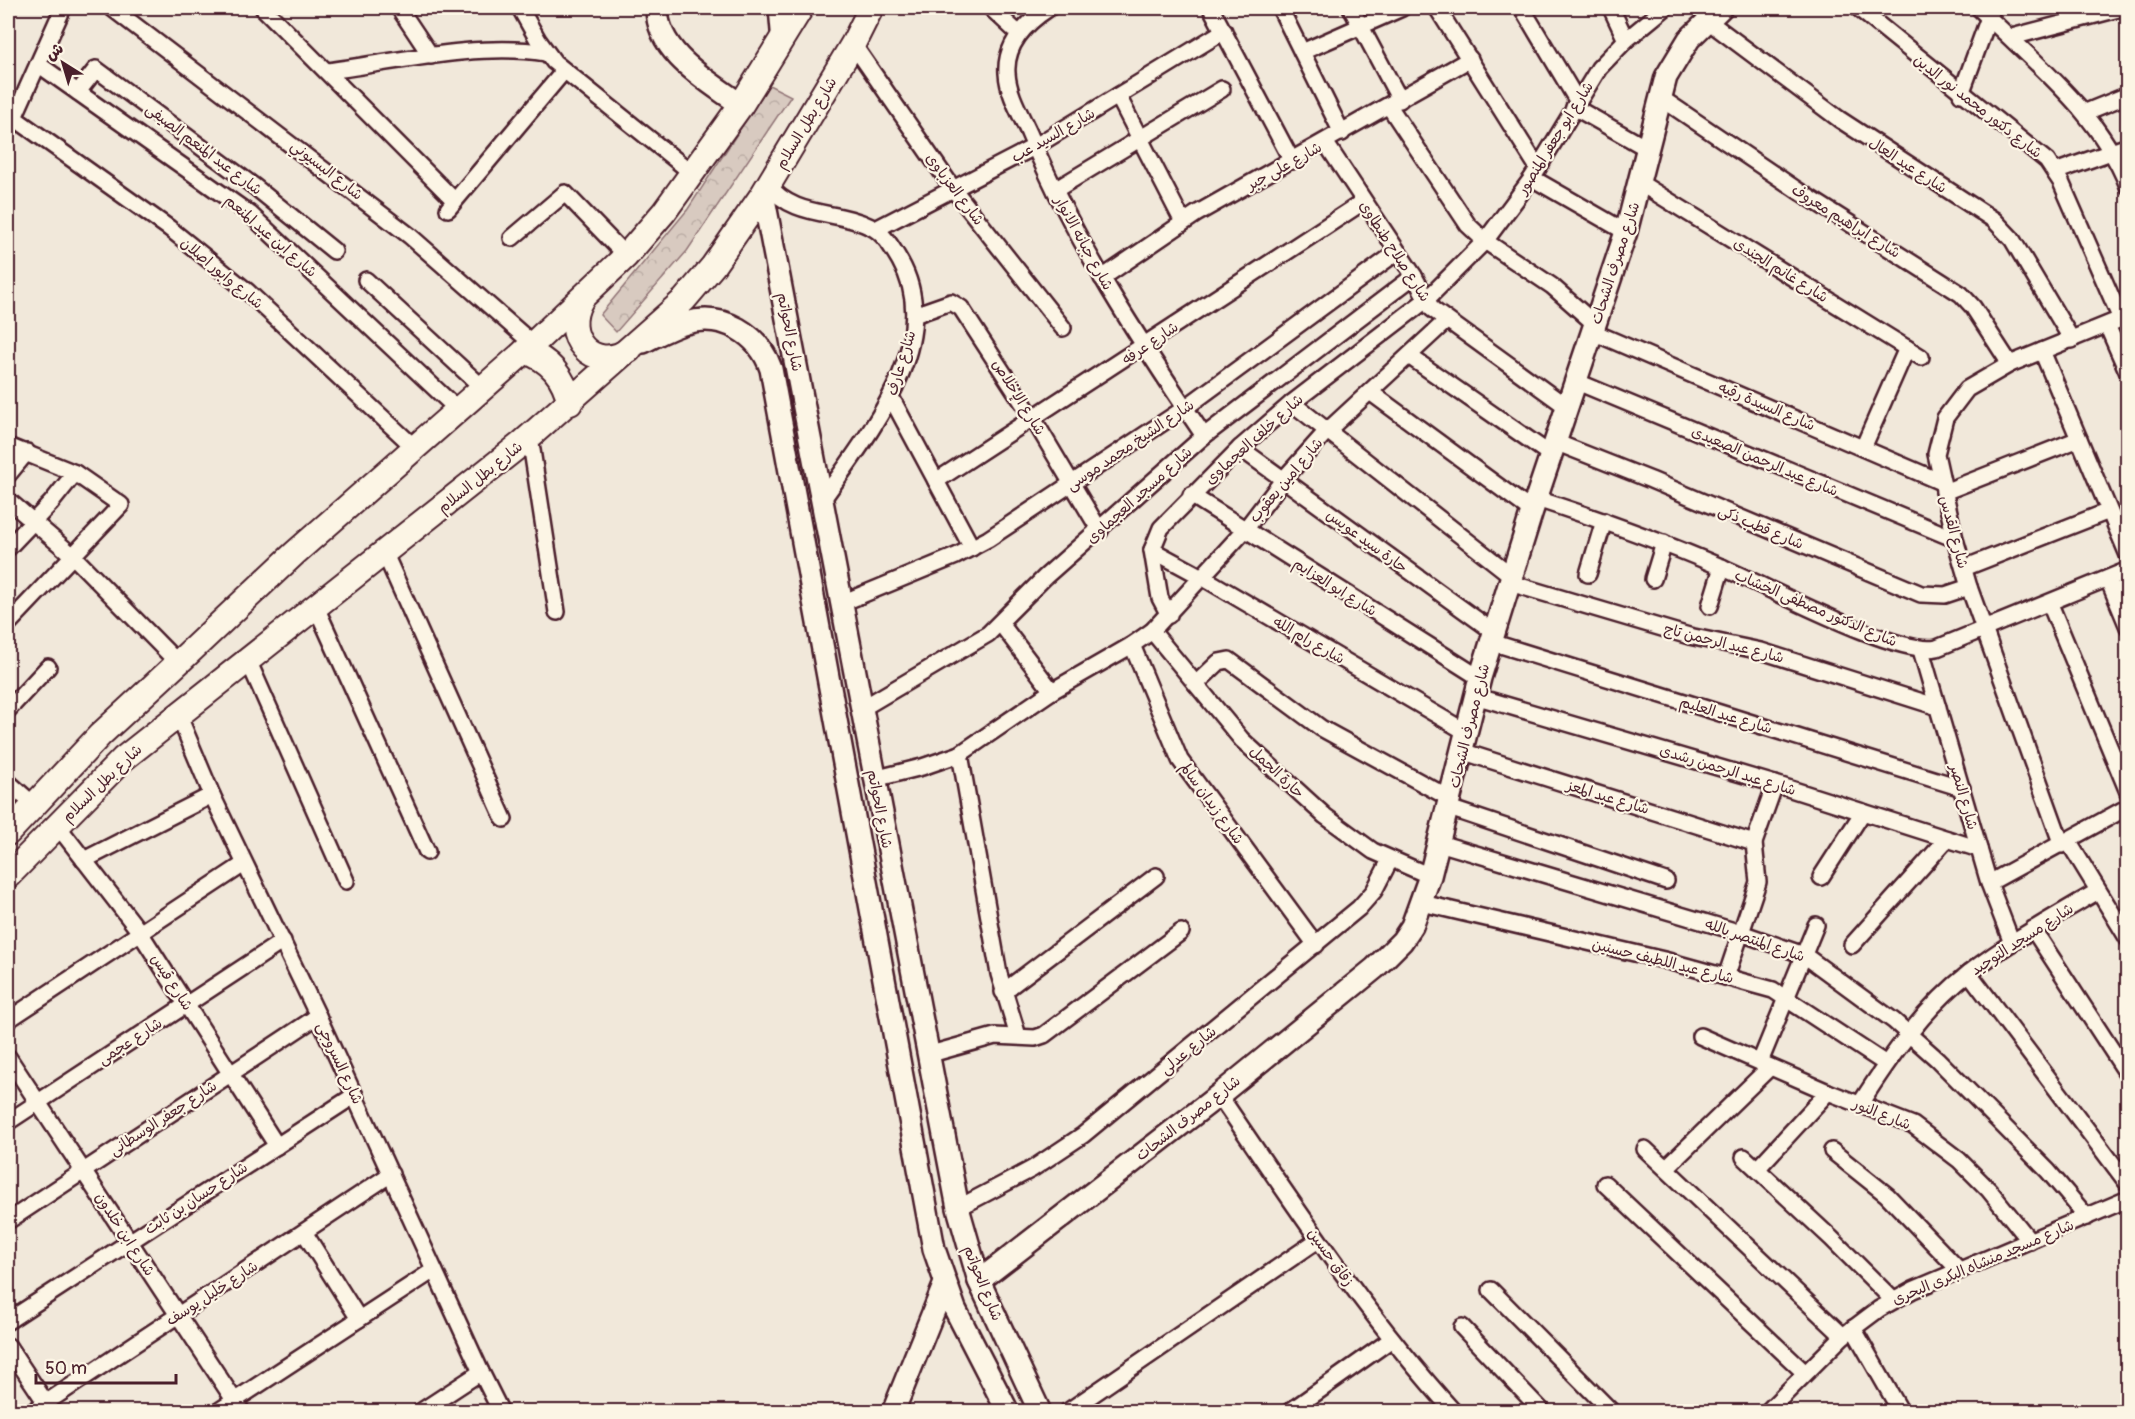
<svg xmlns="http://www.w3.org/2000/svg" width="2135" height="1419" viewBox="0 0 2135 1419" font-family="Pangolin,'Playpen Sans Arabic',sans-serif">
<defs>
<pattern id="park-crowns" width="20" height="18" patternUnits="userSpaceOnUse" patternTransform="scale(1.5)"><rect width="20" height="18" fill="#d8cac0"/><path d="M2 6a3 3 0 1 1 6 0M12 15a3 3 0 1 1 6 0" fill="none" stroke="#bbada5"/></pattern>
</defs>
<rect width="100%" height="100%" fill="#f1e8da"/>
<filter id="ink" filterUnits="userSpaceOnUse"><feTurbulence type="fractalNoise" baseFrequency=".0167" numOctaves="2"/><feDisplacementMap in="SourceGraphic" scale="12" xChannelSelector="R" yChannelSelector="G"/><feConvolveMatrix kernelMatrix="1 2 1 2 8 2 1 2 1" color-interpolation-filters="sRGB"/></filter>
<g filter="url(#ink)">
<!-- park -->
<path fill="url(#park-crowns)" stroke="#917476" stroke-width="1.5" d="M 769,85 L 791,96 L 687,251 L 616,332 L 600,315 L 688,209 Z"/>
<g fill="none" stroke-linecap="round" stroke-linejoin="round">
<defs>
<g id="street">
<path d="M 112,8 L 410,236 L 533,344"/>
<path d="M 263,8 L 454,200"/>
<path d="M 399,8 L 431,56"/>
<path d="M 520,8 L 538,40 L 554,62 L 692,173"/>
<path d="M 777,8 L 780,42"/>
<path d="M 991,8 L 1019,34"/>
<path d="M 1049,8 C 1026,23 1005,44 1007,73 C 1008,94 1021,115 1029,133 C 1074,241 1139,340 1204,436"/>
<path d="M 1211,8 L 1292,161"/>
<path d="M 1280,8 L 1342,133"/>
<path d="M 1351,8 L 1400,100"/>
<path d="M 1437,8 L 1538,168"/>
<path d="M 1522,8 L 1578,102"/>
<path d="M 1611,8 L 1626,40"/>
<path d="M 1858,8 L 2047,161 L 2061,182 L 2121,319"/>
<path d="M 1979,8 C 2035,64 2098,110 2128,186"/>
<path d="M 1708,21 L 1839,119 L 1994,220 L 2012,239 L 2072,340"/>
<path d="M 2012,37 L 2122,8"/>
<path d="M 853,44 L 954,190 L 1063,328"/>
<path d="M 1302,52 L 1402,8"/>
<path d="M 38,64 L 250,214 L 458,410"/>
<path d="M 328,71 C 395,62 480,42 546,53"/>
<path d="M 78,92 L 96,69 L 255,187 L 334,251"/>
<path d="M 1961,94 L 1992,9"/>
<path d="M 1118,96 L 1183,222"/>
<path d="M 1661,98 L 1797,190 L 1961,294 L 1973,307 L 2010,364"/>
<path d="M 1389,106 L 1468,225 L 1485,241 L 1552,286 L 1595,324"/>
<path d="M 1574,107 L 1648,149"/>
<path d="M 2086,112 L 2128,95"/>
<path d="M 13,117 L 169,228 L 247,291 L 415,448"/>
<path d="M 8,131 L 63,8"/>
<path d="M 1325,142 L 1414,276 L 1432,309 L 1567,407"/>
<path d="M 2055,172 L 2128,146"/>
<path d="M 1532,178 L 1626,232"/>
<path d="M 1640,183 L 1921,357"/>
<path d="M 768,185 C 795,219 836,209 871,227 C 884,233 893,249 900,261 C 946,341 867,436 823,499"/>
<path d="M 1055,190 L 1222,89"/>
<path d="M 448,209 L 564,71"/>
<path d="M 876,229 L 1034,147 L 1224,31"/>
<path d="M 512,238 L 565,193 L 626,256"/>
<path d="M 1102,278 L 1196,214 L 1470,59"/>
<path d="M 366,280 L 483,388"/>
<path d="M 914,315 L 951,302 L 961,308 L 1034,420 L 1100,531"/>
<path d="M 2107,325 L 2128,373"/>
<path d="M 1593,332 L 1941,482"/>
<path d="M 2042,351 L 2128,555"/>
<path d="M 1409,356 L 1551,455"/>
<path d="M 1575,381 L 1955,539"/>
<path d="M 1370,392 L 1532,511"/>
<path d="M 891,397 L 972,548"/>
<path d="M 1292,403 L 1512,576"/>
<path d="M 530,437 L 557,612"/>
<path d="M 1555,442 L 1651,480 L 1921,594 L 1945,595 L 1969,587"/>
<path d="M 8,446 L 75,473 L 121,505 L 8,624"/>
<path d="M 1240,448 L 1494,632"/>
<path d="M 1863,448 L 1907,348"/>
<path d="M 8,475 L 27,452"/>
<path d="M 936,481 L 1363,202"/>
<path d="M 1944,492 L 2079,439"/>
<path d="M 1191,495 L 1480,678"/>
<path d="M 1537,499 C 1599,519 1661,541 1721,567 C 1765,585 1897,657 1937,648 L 2128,570"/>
<path d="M 8,500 L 72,555 L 178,663"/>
<path d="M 8,548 L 51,503 L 75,473"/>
<path d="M 1152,550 L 1202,577 L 1466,732"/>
<path d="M 385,554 L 504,819"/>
<path d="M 1964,568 L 2109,511"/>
<path d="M 1588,574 L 1604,521"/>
<path d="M 1653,579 L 1664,543"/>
<path d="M 2108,579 L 2128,627"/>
<path d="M 1510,583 L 1689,636 L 1761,651 L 1938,707"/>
<path d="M 842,603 L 956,556 L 988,539 L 1185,408 L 1397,252"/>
<path d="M 2050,604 L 2128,792"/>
<path d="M 1710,606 L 1722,567"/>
<path d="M 316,607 L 427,852"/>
<path d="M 1169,615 L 1160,598 L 1152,550 L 1161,528 L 1240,448 L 1292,403 L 1426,300 L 1485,241 L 1532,178 L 1599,68 L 1626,40 L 1665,8"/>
<path d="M 1001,624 L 1052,691"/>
<path d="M 1152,631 L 1242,740 L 1325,816 L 1373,851 L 1430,876"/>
<path d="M 1491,642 L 1962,788"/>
<path d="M 1132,645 L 1180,760 L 1316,945"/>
<path d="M 1921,650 L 1989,883 L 2012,943"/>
<path d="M 248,660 L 346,881"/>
<path d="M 1196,684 L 1219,662 L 1229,660 L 1321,728 L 1451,799"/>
<path d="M 1475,696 L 1775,784 L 1979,849"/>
<path d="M 861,709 L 988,634 L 1045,577 L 1204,436 L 1414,276"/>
<path d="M 8,710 L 48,667"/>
<path d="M 178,714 L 212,795 L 318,1016 L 481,1372 L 501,1412"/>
<path d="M 1461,751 L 1754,843"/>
<path d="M 960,754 L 999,974 L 1018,1036"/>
<path d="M 874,779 L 922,767 L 960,754 L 1052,691 L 1132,645 L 1152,631 L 1244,531 L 1283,480 L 1326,432 L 1446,321"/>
<path d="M 8,782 L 35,806"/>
<path d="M 1449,808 L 1666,881"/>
<path d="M 57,825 L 139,931 L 277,1146"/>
<path d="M 2068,841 L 2128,939"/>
<path d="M 1439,843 L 1741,933 L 1804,955 L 1894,1021 L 1937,1059 L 2048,1171 L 2087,1217"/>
<path d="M 2062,845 L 1969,587 L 1955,539 L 1936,454 L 1945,418 L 1967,389 L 2010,364 L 2128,316"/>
<path d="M 84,860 L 212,795"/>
<path d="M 1821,877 L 1863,812"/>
<path d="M 1989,883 L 2128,807"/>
<path d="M 1422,903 L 1664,960 L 1773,990 L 1886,1064"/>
<path d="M 2033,929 L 2128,1075"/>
<path d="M 1852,945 L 1947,839"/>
<path d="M 1969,973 L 2128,1184"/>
<path d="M 1726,977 L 1758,882 L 1754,843 L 1775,784"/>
<path d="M 1003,992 L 1156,876"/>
<path d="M 8,1020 L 244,864"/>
<path d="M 1700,1036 L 1828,1092 L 1913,1125 L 1959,1160 L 1989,1190 L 2030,1241"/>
<path d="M 927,1055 L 995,1036 L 1035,1038 L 1044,1035 L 1181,932"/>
<path d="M 8,1057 L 242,1412"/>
<path d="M 1760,1062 L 1816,925"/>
<path d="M 1219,1095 C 1293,1203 1365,1314 1454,1412"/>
<path d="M 1860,1104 C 1890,1057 1924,1008 1969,973 C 2009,942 2054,917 2098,891"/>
<path d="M 8,1122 L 283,941"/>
<path d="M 1645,1149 L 1843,1336"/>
<path d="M 1832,1151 L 1887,1195 L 1960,1271"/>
<path d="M 1744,1157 L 1831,1238 L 1893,1300"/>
<path d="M 1666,1168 L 1770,1067"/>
<path d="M 1757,1169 L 1828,1092"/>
<path d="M 1605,1184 L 1805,1373"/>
<path d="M 958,1208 L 1032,1169 L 1083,1135 L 1359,908 L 1374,891 L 1390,860"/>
<path d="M 8,1221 L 318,1016"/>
<path d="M 304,1232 L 359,1319"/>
<path d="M 1491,1290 L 1612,1412"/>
<path d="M 8,1321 L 355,1095"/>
<path d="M 1462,1327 L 1543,1412"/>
<path d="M 1853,1328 L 1901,1412"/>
<path d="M 8,1346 L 52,1412"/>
<path d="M 32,1412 L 391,1174"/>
<path d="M 217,1412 L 434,1270"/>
<path d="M 420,1412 L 481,1372"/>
<path d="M 1067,1412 L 1318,1240"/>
<path d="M 1289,1412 L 1392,1339"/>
<path d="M 1767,1412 L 1843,1336 L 1879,1309 L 1913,1290 L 2128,1199"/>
</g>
<g id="secondary">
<path d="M 657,8 C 657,54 709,81 741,105"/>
<path d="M 763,194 L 958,1208 L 979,1281 L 1040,1412"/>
<path d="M 643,342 C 657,335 671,327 686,323 C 723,312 759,334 771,369 L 934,1249 L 955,1309 L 1008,1412"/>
<path d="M 979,1281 L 1219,1095 L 1375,968 L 1402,941 L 1412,926 L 1430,876 L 1480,678 L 1532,511 L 1626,232 L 1666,77 L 1689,39 L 1721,8"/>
<path d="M 893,1412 L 945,1283"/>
</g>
<g id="primary">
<path d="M 581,300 C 560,336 593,374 629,350"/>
<path d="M 525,351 C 550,360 564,376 570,403"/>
<path d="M 8,833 L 100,735 L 178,663 L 295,553 L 533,344 L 626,256 L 664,212 L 741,105 L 801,8"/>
<path d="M 8,876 L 123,759 L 521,444 L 684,300 L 713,266 L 763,194 L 853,44 L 871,8"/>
</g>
</defs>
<!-- street casing -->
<use href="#street" stroke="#4a1f2b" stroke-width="20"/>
<!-- secondary casing -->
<use href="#secondary" stroke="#4a1f2b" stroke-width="26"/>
<!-- primary casing -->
<use href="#primary" stroke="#4a1f2b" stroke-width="28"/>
<!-- street -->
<use href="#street" stroke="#fcf5e5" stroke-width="15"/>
<!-- secondary -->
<use href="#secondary" stroke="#fcf5e5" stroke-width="21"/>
<!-- primary -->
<use href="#primary" stroke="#fcf5e5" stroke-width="24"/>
</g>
</g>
<g text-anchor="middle" stroke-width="4.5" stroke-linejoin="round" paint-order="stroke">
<!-- street labels -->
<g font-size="15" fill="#4a1f2b" stroke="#fcf5e5">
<text transform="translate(1978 106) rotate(38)" y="5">شارع دكتور محمد نور الدين</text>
<text transform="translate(806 123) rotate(-59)" y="5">شارع بطل السلام</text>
<text transform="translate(1053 135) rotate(-30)" y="5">شارع السيد عب</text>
<text transform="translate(1555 138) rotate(-58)" y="5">شارع ابو جعفر المنصور</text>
<text transform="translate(204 149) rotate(37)" y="5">شارع عبد المنعم الصيفى</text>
<text transform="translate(1908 165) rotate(33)" y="5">شارع عبد العال</text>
<text transform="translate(1284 166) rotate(-29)" y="5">شارع على جبر</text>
<text transform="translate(327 170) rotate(38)" y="5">شارع البسيوني</text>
<text transform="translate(955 189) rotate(53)" y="5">شارع العزباوى</text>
<text transform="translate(1846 221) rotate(32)" y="5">شارع ابراهيم معروف</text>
<text transform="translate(271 236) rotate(41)" y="5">شارع ابن عبد المنعم</text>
<text transform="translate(1084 243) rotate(61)" y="5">شارع جبانه الانوار</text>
<text transform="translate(1395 251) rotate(57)" y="5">شارع صلاح طنطاوى</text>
<text transform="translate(1615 263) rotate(-72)" y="5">شارع مصرف الشحات</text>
<text transform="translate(1781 270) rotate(32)" y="5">شارع غانم الجندى</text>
<text transform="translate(222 273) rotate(40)" y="5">شارع وابور اصلان</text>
<text transform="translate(790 332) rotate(79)" y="5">شارع الحواتم</text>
<text transform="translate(1150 343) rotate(-34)" y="5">شارع عرفه</text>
<text transform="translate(901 363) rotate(-73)" y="5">شارع عارف</text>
<text transform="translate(1019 397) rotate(58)" y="5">شارع الإخلاص</text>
<text transform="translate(1767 406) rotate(23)" y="5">شارع السيدة رقيه</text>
<text transform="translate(1254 439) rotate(-42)" y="5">شارع خلف العجماوى</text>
<text transform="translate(1130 445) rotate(-34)" y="5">شارع الشيخ محمد موسى</text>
<text transform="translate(1765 461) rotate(23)" y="5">شارع عبد الرحمن الصعيدى</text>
<text transform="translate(480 477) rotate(-39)" y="5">شارع بطل السلام</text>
<text transform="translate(1286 480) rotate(-50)" y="5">شارع امين يعقوب</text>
<text transform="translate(1139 495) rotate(-42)" y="5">شارع مسجد العجماوى</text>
<text transform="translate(1761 527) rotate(23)" y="5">شارع قطب ذكى</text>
<text transform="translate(1954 532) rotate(75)" y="5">شارع القدس</text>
<text transform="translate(1367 541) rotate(36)" y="5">حارة سيد عويس</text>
<text transform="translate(1335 587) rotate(32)" y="5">شارع ابو العزايم</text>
<text transform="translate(1816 608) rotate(23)" y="5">شارع الدكتور مصطفى الخشاب</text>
<text transform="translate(1309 640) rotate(30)" y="5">شارع رام الله</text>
<text transform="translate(1724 643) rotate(14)" y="5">شارع عبد الرحمن تاج</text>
<text transform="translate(1726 715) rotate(17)" y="5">شارع عبد العليم</text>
<text transform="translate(1469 726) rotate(-76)" y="5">شارع مصرف الشحات</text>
<text transform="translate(1728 770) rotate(17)" y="5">شارع عبد الرحمن رشدى</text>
<text transform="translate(1277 772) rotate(43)" y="5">حارة الجمل</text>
<text transform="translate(102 783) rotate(-44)" y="5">شارع بطل السلام</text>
<text transform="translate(1608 797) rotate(17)" y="5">شارع عبد المعز</text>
<text transform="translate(1964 797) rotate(74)" y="5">شارع النصر</text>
<text transform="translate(1212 803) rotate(54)" y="5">شارع زيدان سالم</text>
<text transform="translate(880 809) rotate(79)" y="5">شارع الحواتم</text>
<text transform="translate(2022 939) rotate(-33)" y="5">شارع مسجد التوحيد</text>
<text transform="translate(1755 940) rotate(19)" y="5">شارع المنتصر بالله</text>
<text transform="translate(1663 961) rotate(14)" y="5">شارع عبد اللطيف حسنين</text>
<text transform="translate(172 982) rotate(57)" y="5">شارع قيس</text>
<text transform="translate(130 1041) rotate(-33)" y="5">شارع عجمى</text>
<text transform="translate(1188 1050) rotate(-39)" y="5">شارع عدلى</text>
<text transform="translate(340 1063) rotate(65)" y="5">شارع السروجى</text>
<text transform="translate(1882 1114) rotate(22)" y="5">شارع النور</text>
<text transform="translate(163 1118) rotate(-33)" y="5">شارع جعفر الوسطانى</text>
<text transform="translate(1188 1118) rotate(-38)" y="5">شارع مصرف الشحات</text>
<text transform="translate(196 1198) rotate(-33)" y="5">شارع حسان بن ثابت</text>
<text transform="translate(125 1234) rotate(57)" y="5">شارع ابن خلدون</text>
<text transform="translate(1331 1257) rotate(54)" y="5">زقاق حسين</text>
<text transform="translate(1983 1262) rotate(-23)" y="5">شارع مسجد منشاه البكرى البحرى</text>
<text transform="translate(983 1283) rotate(68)" y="5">شارع الحواتم</text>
<text transform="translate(212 1293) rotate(-33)" y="5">شارع خليل يوسف</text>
</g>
</g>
<!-- margin -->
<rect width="2135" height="1419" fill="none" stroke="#fcf5e5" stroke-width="30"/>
<rect x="15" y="15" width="2105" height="1389" fill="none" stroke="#4a1f2b" stroke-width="2" filter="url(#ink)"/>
<!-- north arrow -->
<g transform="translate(63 63) rotate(323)" stroke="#fcf5e5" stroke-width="4.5" paint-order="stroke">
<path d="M0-4.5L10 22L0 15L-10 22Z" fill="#4a1f2b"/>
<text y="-9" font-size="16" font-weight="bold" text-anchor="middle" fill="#4a1f2b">ش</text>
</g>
<!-- scale -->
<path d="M36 1374v9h140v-9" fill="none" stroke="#4a1f2b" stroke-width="3"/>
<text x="45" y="1374" font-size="18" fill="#4a1f2b" stroke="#fcf5e5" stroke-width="4.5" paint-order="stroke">50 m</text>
</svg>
